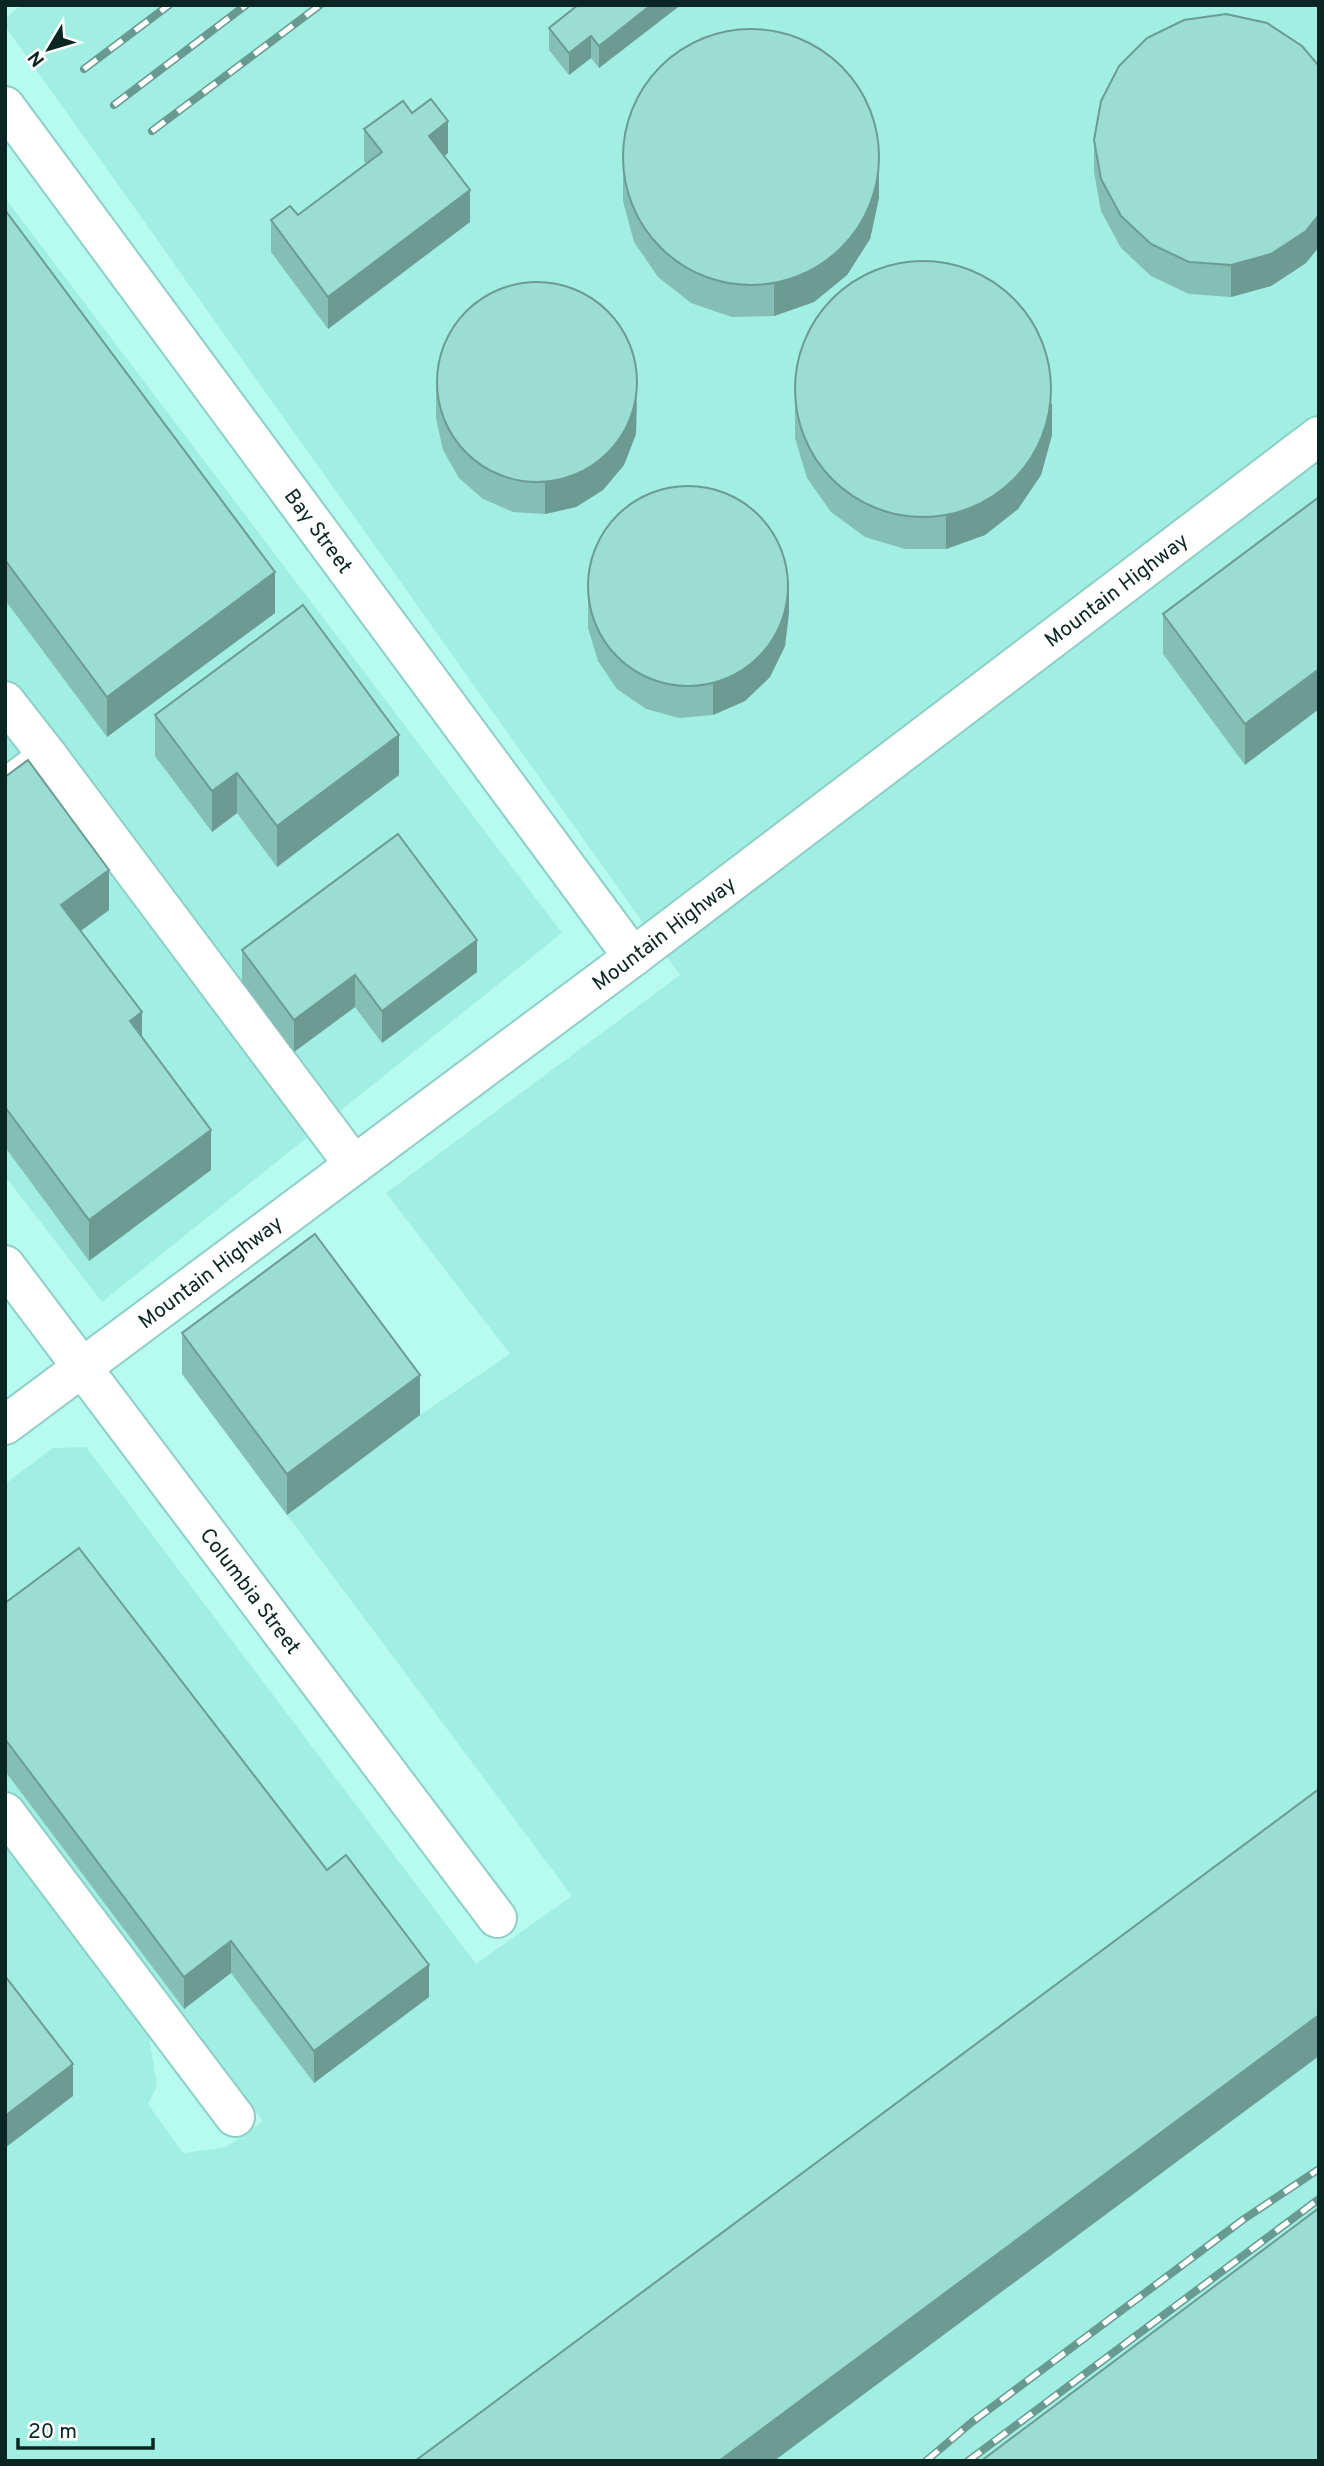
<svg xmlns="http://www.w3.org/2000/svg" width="1324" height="2466" viewBox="0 0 1324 2466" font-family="Overpass,sans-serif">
<rect width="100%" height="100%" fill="#b7fbf0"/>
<!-- built -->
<g fill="#a1eee2" fill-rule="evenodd">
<path d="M 22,5 L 1319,5 L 1319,2461 L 5,2461 L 5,1484 L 53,1448 L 86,1447 L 476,1964 L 572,1896 L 287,1515 L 420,1415 L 510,1354 L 386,1193 L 680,975 L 5,26 L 5,18 ZM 177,2013 L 263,2121 L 227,2147 L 183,2153 L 148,2104 L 157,2086 L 149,2036 Z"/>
<path d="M 5,198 L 562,933 L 102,1302 L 5,1176 Z"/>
</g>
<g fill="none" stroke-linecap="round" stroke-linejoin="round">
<defs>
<g id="minor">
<path id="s1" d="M 5,106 L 633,957"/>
<path d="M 5,701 L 48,756 L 5,789"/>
<path d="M 48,756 L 354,1165"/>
<path id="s2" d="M 5,1265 L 497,1918"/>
<path id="s3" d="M 5,1425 L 633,957 L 1319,436"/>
<path d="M 5,1812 L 235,2117"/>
</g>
</defs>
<!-- minor casing -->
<use href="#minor" stroke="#8dcfc5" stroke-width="42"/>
<!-- minor -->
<use href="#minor" stroke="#fff" stroke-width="38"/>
<defs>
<g id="rail">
<path d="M 84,69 L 169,5"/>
<path d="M 114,105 L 246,5"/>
<path d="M 152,131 L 320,5"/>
<path d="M 926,2461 L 972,2422 L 1244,2219 L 1319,2169"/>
<path d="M 968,2461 L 1319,2199"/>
</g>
</defs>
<!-- rail casing -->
<use href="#rail" stroke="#689a92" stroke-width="8"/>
<!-- rail -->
<use href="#rail" stroke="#fff" stroke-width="5" stroke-dasharray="16" stroke-linecap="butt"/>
</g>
<!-- wall -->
<g fill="#85beb5">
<path d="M 678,5 L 678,7 L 599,68 L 591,58 L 569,75 L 549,50 L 549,28 Z"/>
<path d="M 412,113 L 448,153 L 444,156 L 470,222 L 328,329 L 271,252 L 271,220 L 298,215 L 366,164 L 364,161 L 364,129 Z"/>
<path d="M 1094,140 L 1306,263 L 1271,286 L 1231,297 L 1189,294 L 1151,276 L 1121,248 L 1101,211 L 1094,172 Z"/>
<path d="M 623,170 L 879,198 L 870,239 L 847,275 L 814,302 L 774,316 L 732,317 L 691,303 L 658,277 L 634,242 L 623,201 Z"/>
<path d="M 5,210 L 275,613 L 107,737 L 5,600 Z"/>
<path d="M 436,386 L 637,402 L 636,434 L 624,465 L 603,490 L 576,507 L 545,514 L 513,512 L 483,499 L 459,478 L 443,450 L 436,418 Z"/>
<path d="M 795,406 L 1052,435 L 1041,475 L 1018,509 L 985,535 L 946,549 L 905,549 L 865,537 L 831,512 L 807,478 L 795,438 Z"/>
<path d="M 1319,497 L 1245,765 L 1163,654 L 1163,614 Z"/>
<path d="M 588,596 L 789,612 L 785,646 L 770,677 L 745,701 L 713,715 L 679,718 L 646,709 L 617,689 L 598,661 L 588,628 Z"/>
<path d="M 155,715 L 399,775 L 277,867 L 237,813 L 212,832 L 155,756 Z"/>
<path d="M 5,777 L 109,910 L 81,931 L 142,1036 L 211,1170 L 89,1261 L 5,1147 Z"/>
<path d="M 242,950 L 477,972 L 382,1043 L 355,1007 L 294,1052 L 242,982 Z"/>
<path d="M 182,1333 L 420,1415 L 287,1515 L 182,1374 Z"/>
<path d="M 5,1603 L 327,1870 L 429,1997 L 314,2083 L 231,1973 L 184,2009 L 5,1771 Z"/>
</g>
<!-- shaded-wall -->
<g fill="#6c9b93">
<path d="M 651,5 L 678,5 L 678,7 L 599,68 L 599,46 Z"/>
<path d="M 591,36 L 591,58 L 569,75 L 569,53 Z"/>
<path d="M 448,121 L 448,153 L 429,167 L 429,136 Z"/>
<path d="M 879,166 L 879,198 L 870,239 L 847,275 L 814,302 L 774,316 L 774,284 Z"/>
<path d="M 470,190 L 470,222 L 328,329 L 328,297 Z"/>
<path d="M 1319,215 L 1319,247 L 1306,263 L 1271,286 L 1231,297 L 1231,265 Z"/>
<path d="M 637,370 L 636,434 L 624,465 L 603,490 L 576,507 L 545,514 L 545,482 Z"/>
<path d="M 1052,403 L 1052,435 L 1041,475 L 1018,509 L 985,535 L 946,549 L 946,517 Z"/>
<path d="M 275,572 L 275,613 L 107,737 L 107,697 Z"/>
<path d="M 789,580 L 789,612 L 785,646 L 770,677 L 745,701 L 713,715 L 713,683 Z"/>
<path d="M 1319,669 L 1319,709 L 1245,765 L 1245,724 Z"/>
<path d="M 399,735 L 399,775 L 277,867 L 277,826 Z"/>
<path d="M 237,773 L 237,813 L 212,832 L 212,791 Z"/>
<path d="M 109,870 L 109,910 L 61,945 L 61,905 Z"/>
<path d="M 477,940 L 477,972 L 382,1043 L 382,1011 Z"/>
<path d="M 355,975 L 355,1007 L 294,1052 L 294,1020 Z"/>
<path d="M 142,1012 L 142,1053 L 130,1021 Z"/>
<path d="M 211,1130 L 211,1170 L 89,1261 L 89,1220 Z"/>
<path d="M 420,1375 L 420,1415 L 287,1515 L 287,1474 Z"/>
<path d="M 231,1941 L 231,1973 L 184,2009 L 184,1977 Z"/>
<path d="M 429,1965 L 429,1997 L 314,2083 L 314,2051 Z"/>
<path d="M 1319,2015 L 1319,2056 L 774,2461 L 719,2461 Z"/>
<path d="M 73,2064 L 73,2096 L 5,2148 L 5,2116 Z"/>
</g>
<!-- building -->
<g fill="#9bddd2" stroke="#6c9b93" stroke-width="2">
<path d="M 578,5 L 651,5 L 599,46 L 591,36 L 569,53 L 549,28 Z"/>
<path d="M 1226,14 L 1267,23 L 1302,46 L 1319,66 L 1319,215 L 1306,231 L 1271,254 L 1231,265 L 1189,262 L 1151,244 L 1121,216 L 1101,179 L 1094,140 L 1101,101 L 1119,66 L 1147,38 L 1184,20 Z"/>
<circle cx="751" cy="157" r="128"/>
<path d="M 431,99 L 448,121 L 429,136 L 470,190 L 328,297 L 271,220 L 290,206 L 298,215 L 382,152 L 364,129 L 403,101 L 412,113 Z"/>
<path d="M 5,210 L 275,572 L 107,697 L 5,560 Z"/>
<circle cx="923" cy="389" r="128"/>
<circle cx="537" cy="382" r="100"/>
<circle cx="688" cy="586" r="100"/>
<path d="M 1319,497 L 1319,669 L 1245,724 L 1163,614 Z"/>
<path d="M 303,605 L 399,735 L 277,826 L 237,773 L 212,791 L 155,715 Z"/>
<path d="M 28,760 L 109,870 L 61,905 L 142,1012 L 130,1021 L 211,1130 L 89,1220 L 5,1107 L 5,777 Z"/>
<path d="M 398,834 L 477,940 L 382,1011 L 355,975 L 294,1020 L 242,950 Z"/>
<path d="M 315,1234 L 420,1375 L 287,1474 L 182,1333 Z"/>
<path d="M 79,1548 L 327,1870 L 346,1855 L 429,1965 L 314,2051 L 231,1941 L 184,1977 L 5,1739 L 5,1603 Z"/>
<path d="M 1319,1789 L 1319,2015 L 719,2461 L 415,2461 Z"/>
<path d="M 5,1976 L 73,2064 L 5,2116 Z"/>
<path d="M 1319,2208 L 1319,2461 L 981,2461 Z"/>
</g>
<g text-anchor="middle" stroke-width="5" stroke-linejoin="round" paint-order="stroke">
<!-- street labels -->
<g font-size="21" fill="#0a2622" stroke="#fff">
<text dy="7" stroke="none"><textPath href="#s1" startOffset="528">Bay Street</textPath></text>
<text dy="7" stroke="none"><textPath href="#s3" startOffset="1390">Mountain Highway</textPath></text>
<text dy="7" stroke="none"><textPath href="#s3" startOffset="822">Mountain Highway</textPath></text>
<text dy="7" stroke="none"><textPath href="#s3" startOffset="256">Mountain Highway</textPath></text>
<text dy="7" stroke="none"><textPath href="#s2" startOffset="408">Columbia Street</textPath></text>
</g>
</g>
<!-- border -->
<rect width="1324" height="2466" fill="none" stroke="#0a2622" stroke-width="14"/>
<!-- north arrow -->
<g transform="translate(49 49) rotate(232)" stroke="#ffffff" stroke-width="5" paint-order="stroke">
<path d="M0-5L12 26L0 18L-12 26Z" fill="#0a2622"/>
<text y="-10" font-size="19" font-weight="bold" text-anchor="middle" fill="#0a2622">N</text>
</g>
<!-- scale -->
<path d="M18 2438v10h135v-10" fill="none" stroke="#0a2622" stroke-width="3.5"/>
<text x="28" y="2438" font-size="21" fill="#0a2622" stroke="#ffffff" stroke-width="5" paint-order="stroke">20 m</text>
</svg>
